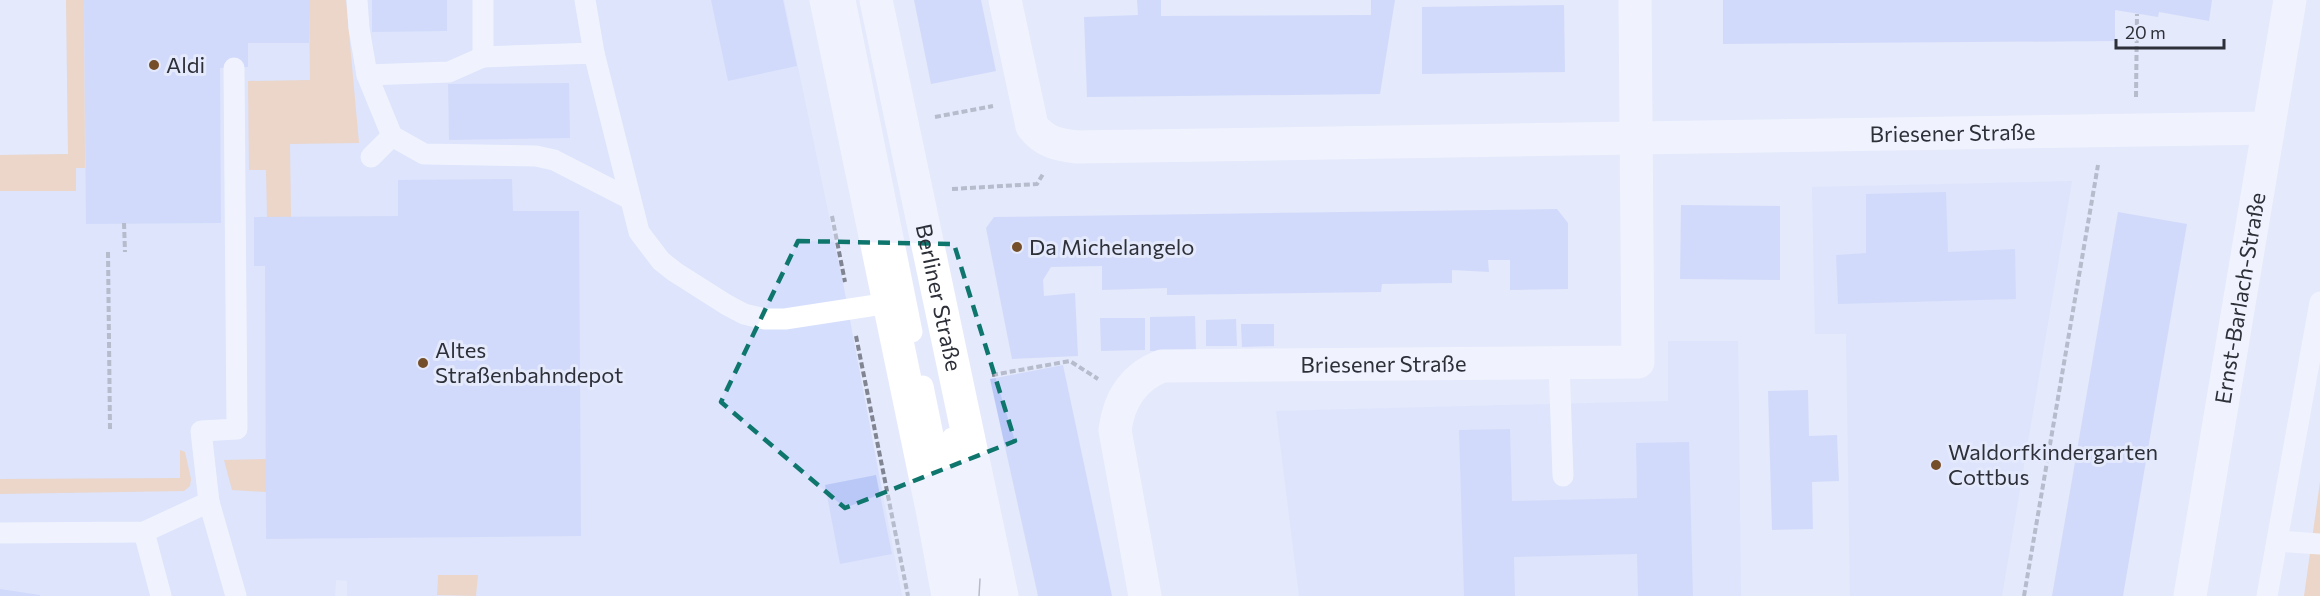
<svg xmlns="http://www.w3.org/2000/svg" width="2320" height="596" viewBox="0 0 2320 596" font-family="Commissioner,sans-serif">
<rect width="100%" height="100%" fill="#e4e9fc"/>
<!-- built -->
<g fill="#d5defc">
<path d="M 66,0 L 784,0 L 844,288 L 902,596 L 476,596 L 477,575 L 438,576 L 437,595 L 444,596 L 347,596 L 347,581 L 336,580 L 335,596 L 0,596 L 0,155 L 68,154 Z"/>
<path d="M 2072,181 L 2002,596 L 1850,596 L 1846,334 L 1815,334 L 1812,187 Z"/>
<path d="M 1668,341 L 1738,341 L 1741,596 L 1299,596 L 1276,411 L 1668,401 Z"/>
</g>
<!-- green -->
<g fill="#f3be8d">
<path d="M 66,0 L 84,0 L 85,168 L 76,168 L 76,191 L 0,191 L 0,155 L 68,154 Z"/>
<path d="M 309,0 L 346,0 L 359,143 L 290,144 L 291,217 L 267,217 L 266,170 L 249,170 L 248,81 L 310,80 Z"/>
<path d="M 180,450 L 185,452 L 191,479 L 190,486 L 184,491 L 0,494 L 0,479 L 180,478 Z"/>
<path d="M 266,459 L 266,492 L 232,490 L 224,460 Z"/>
<path d="M 2320,482 L 2320,596 L 2304,596 Z"/>
<path d="M 438,575 L 478,575 L 476,596 L 437,595 Z"/>
</g>
<!-- building -->
<g fill="#bac8f8">
<path d="M 84,0 L 309,0 L 309,43 L 248,43 L 248,67 L 220,68 L 221,223 L 86,224 Z"/>
<path d="M 372,0 L 447,0 L 447,31 L 372,32 Z"/>
<path d="M 711,0 L 783,0 L 797,66 L 728,81 Z"/>
<path d="M 914,0 L 981,0 L 996,71 L 931,84 Z"/>
<path d="M 1137,0 L 1161,0 L 1161,16 L 1371,15 L 1371,0 L 1395,0 L 1380,94 L 1087,97 L 1084,17 L 1138,15 Z"/>
<path d="M 1723,0 L 2212,0 L 2209,21 L 2159,12 L 2158,17 L 2115,10 L 2115,41 L 1723,44 Z"/>
<path d="M 1564,5 L 1565,72 L 1422,74 L 1422,7 Z"/>
<path d="M 569,83 L 570,138 L 449,140 L 448,84 Z"/>
<path d="M 512,179 L 513,211 L 579,211 L 581,536 L 266,539 L 265,266 L 254,266 L 254,217 L 398,216 L 398,180 Z"/>
<path d="M 1946,192 L 1948,252 L 2015,249 L 2016,299 L 1838,304 L 1836,255 L 1866,253 L 1866,194 Z"/>
<path d="M 1681,205 L 1780,206 L 1780,280 L 1680,279 Z"/>
<path d="M 1557,209 L 1568,223 L 1568,289 L 1510,290 L 1510,260 L 1488,260 L 1489,272 L 1452,270 L 1452,283 L 1382,284 L 1381,292 L 1238,294 L 1167,295 L 1167,288 L 1102,290 L 1102,266 L 1051,267 L 1043,280 L 1044,296 L 1075,293 L 1078,356 L 1012,359 L 986,228 L 994,217 Z"/>
<path d="M 2118,212 L 2187,224 L 2154,414 L 2123,596 L 2052,596 Z"/>
<path d="M 1195,316 L 1196,350 L 1150,351 L 1150,317 Z"/>
<path d="M 1100,318 L 1145,318 L 1145,350 L 1101,351 Z"/>
<path d="M 1236,319 L 1237,346 L 1206,346 L 1206,320 Z"/>
<path d="M 1241,324 L 1274,324 L 1274,346 L 1242,347 Z"/>
<path d="M 1063,365 L 1104,558 L 1112,596 L 1038,596 L 990,379 Z"/>
<path d="M 1808,390 L 1809,436 L 1837,435 L 1839,481 L 1812,482 L 1813,529 L 1772,530 L 1768,391 Z"/>
<path d="M 1510,429 L 1512,501 L 1637,498 L 1636,443 L 1689,442 L 1693,596 L 1638,596 L 1637,554 L 1514,557 L 1515,596 L 1464,596 L 1459,430 Z"/>
<path d="M 876,475 L 892,554 L 840,564 L 825,485 Z"/>
<path d="M 0,589 L 40,595 L 40,596 L 0,596 Z"/>
</g>
<g fill="none" stroke-linecap="round" stroke-linejoin="round">
<!-- path -->
<g stroke="#818592" stroke-width="4" stroke-dasharray="6 3" stroke-linecap="butt">
<path d="M 2136,97 L 2137,14"/>
<path d="M 935,117 L 993,106"/>
<path d="M 952,189 L 1037,184 L 1043,174"/>
<path d="M 832,216 L 845,282"/>
<path d="M 124,223 L 125,252"/>
<path d="M 108,252 L 110,429"/>
<path d="M 856,336 L 908,596"/>
<path d="M 992,375 L 1070,361 L 1098,379"/>
<path d="M 2024,596 L 2098,165"/>
</g>
<!-- lane -->
<g stroke="#fff" stroke-width="21">
<path d="M 357,0 L 359,28 L 367,75 L 392,136 L 424,154 L 536,156 L 554,160 L 630,199"/>
<path d="M 483,0 L 483,57"/>
<path d="M 585,0 L 594,53"/>
<path d="M 845,0 L 912,332"/>
<path d="M 234,68 L 237,429 L 201,431 L 209,502 L 236,596"/>
<path d="M 367,75 L 449,72 L 483,57 L 594,53 L 639,232 L 661,261 L 675,272 L 727,305 L 744,314 L 765,319 L 785,319 L 889,303"/>
<path d="M 371,157 L 392,136"/>
<path d="M 1559,362 L 1563,476"/>
<path d="M 923,386 L 966,596"/>
<path d="M 952,438 L 983,596"/>
<path d="M 144,532 L 161,596"/>
<path d="M 0,533 L 144,532 L 209,502"/>
<path d="M 2277,541 L 2320,544"/>
<path d="M 2267,596 L 2320,302"/>
</g>
<!-- street -->
<g stroke="#fff" stroke-width="33">
<path d="M 826,0 L 933,514 L 948,596"/>
<path id="s1" d="M 876,0 L 1002,596"/>
<path id="s2" d="M 1005,0 L 1032,126 C 1044,142 1058,145 1077,147 L 2268,128"/>
<path id="s3" d="M 1145,596 L 1115,430 C 1119,400 1133,377 1162,366 L 1638,362 L 1635,0"/>
<path id="s4" d="M 2190,596 L 2290,0"/>
</g>
<!-- tram -->
<path stroke="#7e828f" stroke-width="1.5" d="M 979,596 L 980,579"/>
</g>
<!-- marked area -->
<path d="M0 0H2320V596H0ZM 798,241 L 954,244 L 1015,441 L 845,508 L 721,402 Z" fill="#e4e9fc" fill-opacity=".55" fill-rule="evenodd"/>
<path fill="none" stroke="#0f766e" stroke-width="4.5" stroke-dasharray="12 8" stroke-linejoin="round" d="M 798,241 L 954,244 L 1015,441 L 845,508 L 721,402 Z"/>
<!-- markers -->
<g fill="#744f2a" stroke="#e4e9fc" stroke-width="2">
<circle cx="154" cy="65" r="6"/>
<circle cx="1017" cy="247" r="6"/>
<circle cx="423" cy="363" r="6"/>
<circle cx="1936" cy="465" r="6"/>
</g>
<g text-anchor="middle" stroke-width="6" stroke-linejoin="round" paint-order="stroke">
<!-- poi labels -->
<g font-size="22" fill="#2d3038" stroke="#e4e9fc" text-anchor="start">
<text x="166" y="73">Aldi</text>
<text x="1029" y="255">Da Michelangelo</text>
<text x="435" y="358">Altes<tspan x="435" dy="25">Straßenbahndepot</tspan></text>
<text x="1948" y="460">Waldorfkindergarten<tspan x="1948" dy="25">Cottbus</tspan></text>
</g>
<!-- street labels -->
<g font-size="22" fill="#2d3038" stroke="#e4e9fc">
<text dy="8" stroke="none"><textPath href="#s2" startOffset="1056">Briesener Straße</textPath></text>
<text dy="8" stroke="none"><textPath href="#s1" startOffset="304">Berliner Straße</textPath></text>
<text dy="8" stroke="none"><textPath href="#s4" startOffset="302">Ernst-Barlach-Straße</textPath></text>
<text dy="8" stroke="none"><textPath href="#s3" startOffset="474">Briesener Straße</textPath></text>
</g>
</g>
<!-- scale -->
<path d="M2116 39v9h108v-9" fill="none" stroke="#2d3038" stroke-width="3"/>
<text x="2125" y="39" font-size="18" fill="#2d3038" stroke="#e4e9fc" stroke-width="4.5" paint-order="stroke">20 m</text>
</svg>
